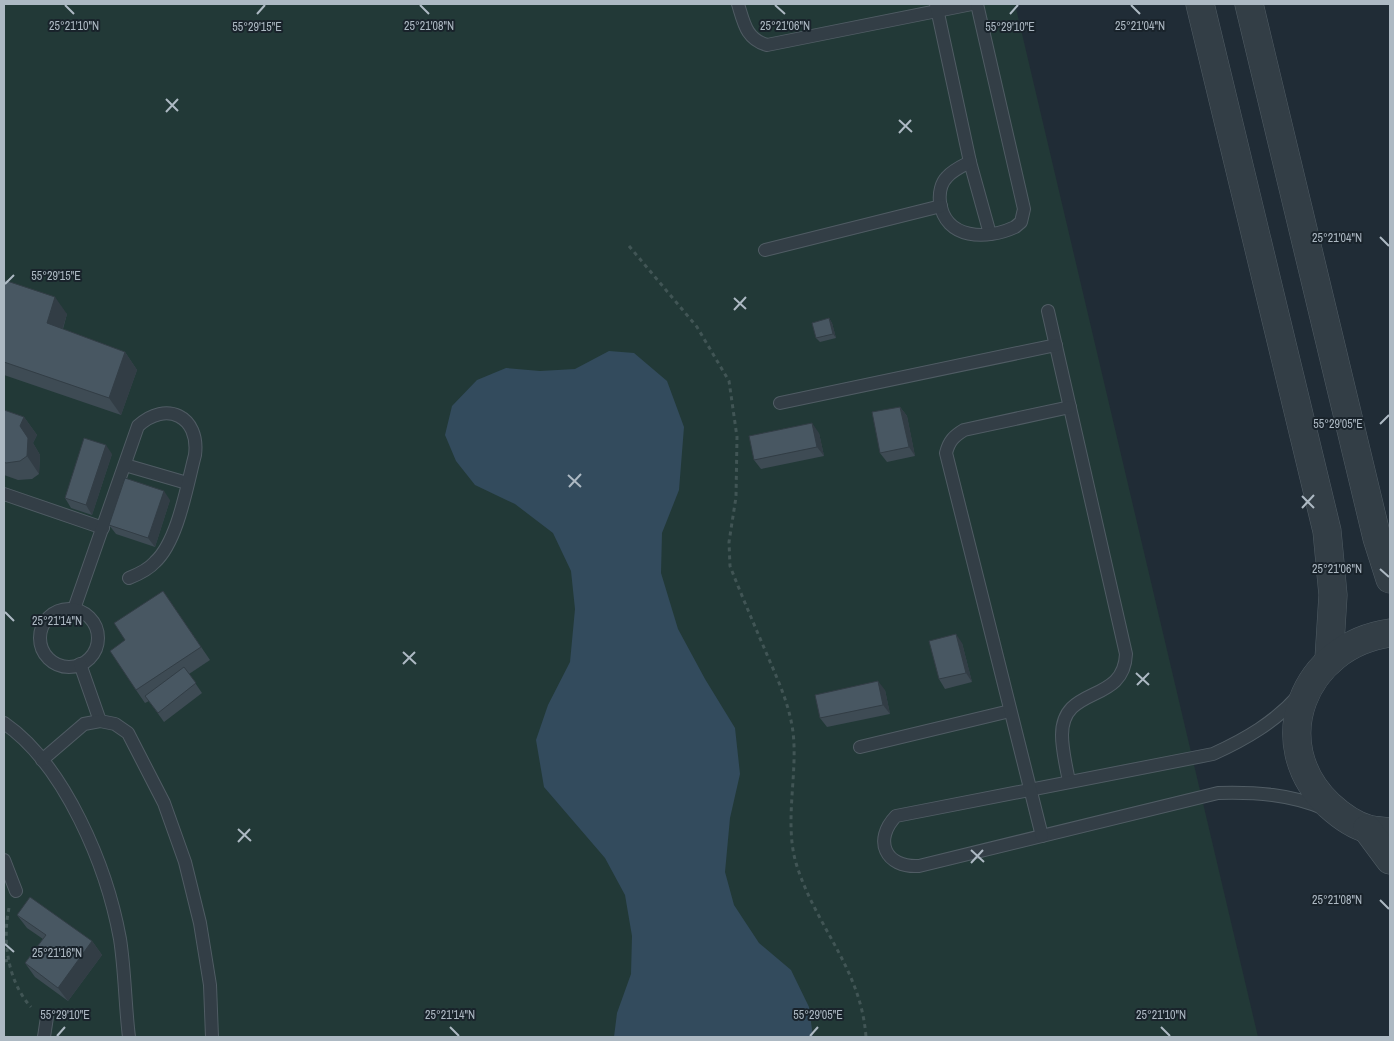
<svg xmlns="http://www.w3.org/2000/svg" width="1394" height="1041" viewBox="0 0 1394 1041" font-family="'Archivo Narrow',sans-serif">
<rect width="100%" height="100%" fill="#202c36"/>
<!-- green -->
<path fill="#223937" d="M 4,4 L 1015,4 L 1258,1037 L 4,1037 Z"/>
<!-- water -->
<path fill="#334b5d" d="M 609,351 L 634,353 L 667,381 L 684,427 L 679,490 L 662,533 L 661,573 L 678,629 L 705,679 L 735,728 L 740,774 L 730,818 L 725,872 L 734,905 L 759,943 L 791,970 L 809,1007 L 813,1037 L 614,1037 L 617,1013 L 631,974 L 632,936 L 625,895 L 605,858 L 544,787 L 536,740 L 548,705 L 570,662 L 575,609 L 571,571 L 553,533 L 515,504 L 475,485 L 456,461 L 445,435 L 452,406 L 477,380 L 506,368 L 540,371 L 575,369 Z"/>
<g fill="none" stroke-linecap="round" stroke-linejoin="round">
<defs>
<g id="service">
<path d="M 738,4 C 744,23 746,39 767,45 L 972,4"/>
<path d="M 936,4 L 970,162 L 990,234"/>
<path d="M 970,162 C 962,166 953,170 947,177 C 941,183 939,193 940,202 C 945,240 987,240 1015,227 L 1021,222 L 1024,209 L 977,4"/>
<path d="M 765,250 L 941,206"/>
<path d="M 1048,311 L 1126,654 C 1124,705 1062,684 1062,735 C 1062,750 1066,766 1069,781"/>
<path d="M 780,403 L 1056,345"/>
<path d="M 125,465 L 187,483"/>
<path d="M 4,494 L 103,528"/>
<path d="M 74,609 L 138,426 C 166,400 200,416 195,455 C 187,485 178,541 155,562 C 148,570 139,574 129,578"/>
<circle cx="69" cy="638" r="29"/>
<path d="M 80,664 L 100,721"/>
<path d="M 1299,695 C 1275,722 1246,739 1213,754 L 896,816 C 873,840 885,868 919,866 L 1218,793 C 1255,792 1291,794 1325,809"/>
<path d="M 4,723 C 65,765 107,867 120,939 C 125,971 125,1005 129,1037"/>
<path d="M 860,747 L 1010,711"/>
<path d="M 42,760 L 84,724 L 100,721 L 115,724 L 128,733 L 164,803 L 185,862 L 200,923 L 210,985 L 212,1037"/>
<path d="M 1042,836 L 946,453 C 949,441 954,436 964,430 L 1070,407"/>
<path d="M 4,860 L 16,891"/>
<path d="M 44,1037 L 47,1017"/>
</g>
<g id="tertiary">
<path d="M 1200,4 L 1327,531 L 1333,595 L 1329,659"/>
<path d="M 1249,4 L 1377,538 L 1390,579"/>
<path d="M 1390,633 C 1304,645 1264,743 1329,805 C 1340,815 1353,825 1368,829 C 1375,831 1383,831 1390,832"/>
<path d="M 1367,829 L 1390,860"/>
</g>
</defs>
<!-- service casing -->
<use href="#service" stroke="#505c64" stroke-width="14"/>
<!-- tertiary casing -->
<use href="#tertiary" stroke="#505c64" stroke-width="29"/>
<!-- path -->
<g stroke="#415555" stroke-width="3" stroke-dasharray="4 4" stroke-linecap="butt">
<path d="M 629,246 L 697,327 L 729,381 L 737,437 L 736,497 L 729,542 L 730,566 C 741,594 753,622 765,650 C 776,676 789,702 793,732 C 798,774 784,822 796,863 C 815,926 861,968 866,1037"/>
<path d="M 9,908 C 2,941 8,982 31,1007"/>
<path d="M 4,961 L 9,960"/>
</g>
<!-- service -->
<use href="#service" stroke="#333e46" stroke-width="12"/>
<!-- tertiary -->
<use href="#tertiary" stroke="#333e46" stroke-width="28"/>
</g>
<!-- wall -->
<g fill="#3e4b54">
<path d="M 4,280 L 67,314 L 63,329 L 125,352 L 137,370 L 121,415 L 4,375 Z"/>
<path d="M 829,318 L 832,323 L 836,338 L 820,342 L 816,338 Z"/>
<path d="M 900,407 L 907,416 L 915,456 L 887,462 L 880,453 Z"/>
<path d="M 4,410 L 24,417 L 37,435 L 33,443 L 40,455 L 39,474 L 32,479 L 18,480 L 4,475 Z"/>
<path d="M 819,433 L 824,456 L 761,469 L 754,460 Z"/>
<path d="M 112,454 L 92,515 L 71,508 L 65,498 Z"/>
<path d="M 170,500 L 155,547 L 116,534 L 109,525 Z"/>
<path d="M 163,591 L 210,660 L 189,674 L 202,693 L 164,722 L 149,701 L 145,703 L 136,690 L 125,640 Z"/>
<path d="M 962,643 L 972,682 L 945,689 L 939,679 Z"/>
<path d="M 885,690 L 890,714 L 827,727 L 820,718 Z"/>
<path d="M 17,915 L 92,941 L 102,955 L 68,1001 L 35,977 L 25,963 L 43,939 L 27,928 Z"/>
</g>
<!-- shaded-wall -->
<g fill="#323d45">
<path d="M 55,297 L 67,314 L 59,340 L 47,323 Z"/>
<path d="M 829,318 L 832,323 L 836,338 L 833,334 Z"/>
<path d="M 125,352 L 137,370 L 121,415 L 109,398 Z"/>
<path d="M 900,407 L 907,416 L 915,456 L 909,447 Z"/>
<path d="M 24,417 L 37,435 L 33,443 L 40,455 L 39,474 L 27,456 L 20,426 Z"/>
<path d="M 812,423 L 819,433 L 824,456 L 817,447 Z"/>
<path d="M 106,445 L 112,454 L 92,515 L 86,505 Z"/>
<path d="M 164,491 L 170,500 L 155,547 L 148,538 Z"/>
<path d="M 956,634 L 962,643 L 972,682 L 966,673 Z"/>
<path d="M 878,681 L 885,690 L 890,714 L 883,705 Z"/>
<path d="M 92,941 L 102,955 L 68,1001 L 58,988 Z"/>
</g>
<!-- building -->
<g fill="#485762" stroke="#323d45">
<path d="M 4,280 L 55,297 L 47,323 L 125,352 L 109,398 L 4,362 Z"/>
<path d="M 829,318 L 833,334 L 816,338 L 812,323 Z"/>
<path d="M 900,407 L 909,447 L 880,453 L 872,412 Z"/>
<path d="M 4,410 L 24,417 L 20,426 L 28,438 L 27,456 L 20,461 L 6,463 L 4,462 Z"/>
<path d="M 812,423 L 817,447 L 754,460 L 749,436 Z"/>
<path d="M 84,438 L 106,445 L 86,505 L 65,498 Z"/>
<path d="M 125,478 L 164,491 L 148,538 L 109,525 Z"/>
<path d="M 163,591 L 201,647 L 136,690 L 110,651 L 125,640 L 114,623 Z"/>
<path d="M 956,634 L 966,673 L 939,679 L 929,641 Z"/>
<path d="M 184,667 L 196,683 L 158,713 L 145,696 Z"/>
<path d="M 878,681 L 883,705 L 820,718 L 815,695 Z"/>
<path d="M 30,897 L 92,941 L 58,988 L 25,963 L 46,935 L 17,915 Z"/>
</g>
<!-- ticks -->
<path fill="none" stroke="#adb9c3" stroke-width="2" d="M 65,5 L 74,14M 420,5 L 429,14M 775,5 L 785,14M 1131,5 L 1140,14M 257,14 L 265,5M 1010,14 L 1018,5M 166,99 L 178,111M 166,112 L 178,99M 899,120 L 912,132M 899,133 L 911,120M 1380,237 L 1389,246M 5,284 L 14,275M 734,298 L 746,309M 734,310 L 746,297M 1380,424 L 1389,415M 568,475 L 581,487M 569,487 L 581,474M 1302,496 L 1314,508M 1302,508 L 1314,495M 1380,569 L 1389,577M 5,612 L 14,621M 403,652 L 416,664M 403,664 L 415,652M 1136,673 L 1149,685M 1137,685 L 1149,673M 238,829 L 251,841M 238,842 L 250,829M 971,850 L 984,862M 971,863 L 983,850M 1380,900 L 1389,909M 5,944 L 14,952M 450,1027 L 459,1036M 1161,1027 L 1170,1036M 57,1036 L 65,1027M 810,1036 L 818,1027"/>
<g font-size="12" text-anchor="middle" fill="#adb9c3" stroke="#19232b" stroke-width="4" stroke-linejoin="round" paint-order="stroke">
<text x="74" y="30">25°21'10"N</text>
<text x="1140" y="30">25°21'04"N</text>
<text x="429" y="30">25°21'08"N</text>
<text x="785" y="30">25°21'06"N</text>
<text x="257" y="31">55°29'15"E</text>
<text x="1010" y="31">55°29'10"E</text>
<text x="1337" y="242">25°21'04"N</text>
<text x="56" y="280">55°29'15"E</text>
<text x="1338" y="428">55°29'05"E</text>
<text x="1337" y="573">25°21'06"N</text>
<text x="57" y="625">25°21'14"N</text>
<text x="1337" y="904">25°21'08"N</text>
<text x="57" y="957">25°21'16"N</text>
<text x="65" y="1019">55°29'10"E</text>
<text x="818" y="1019">55°29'05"E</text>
<text x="450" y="1019">25°21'14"N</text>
<text x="1161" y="1019">25°21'10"N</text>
</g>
<!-- border -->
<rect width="1394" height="1041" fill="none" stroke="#adb9c3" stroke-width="10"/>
</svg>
